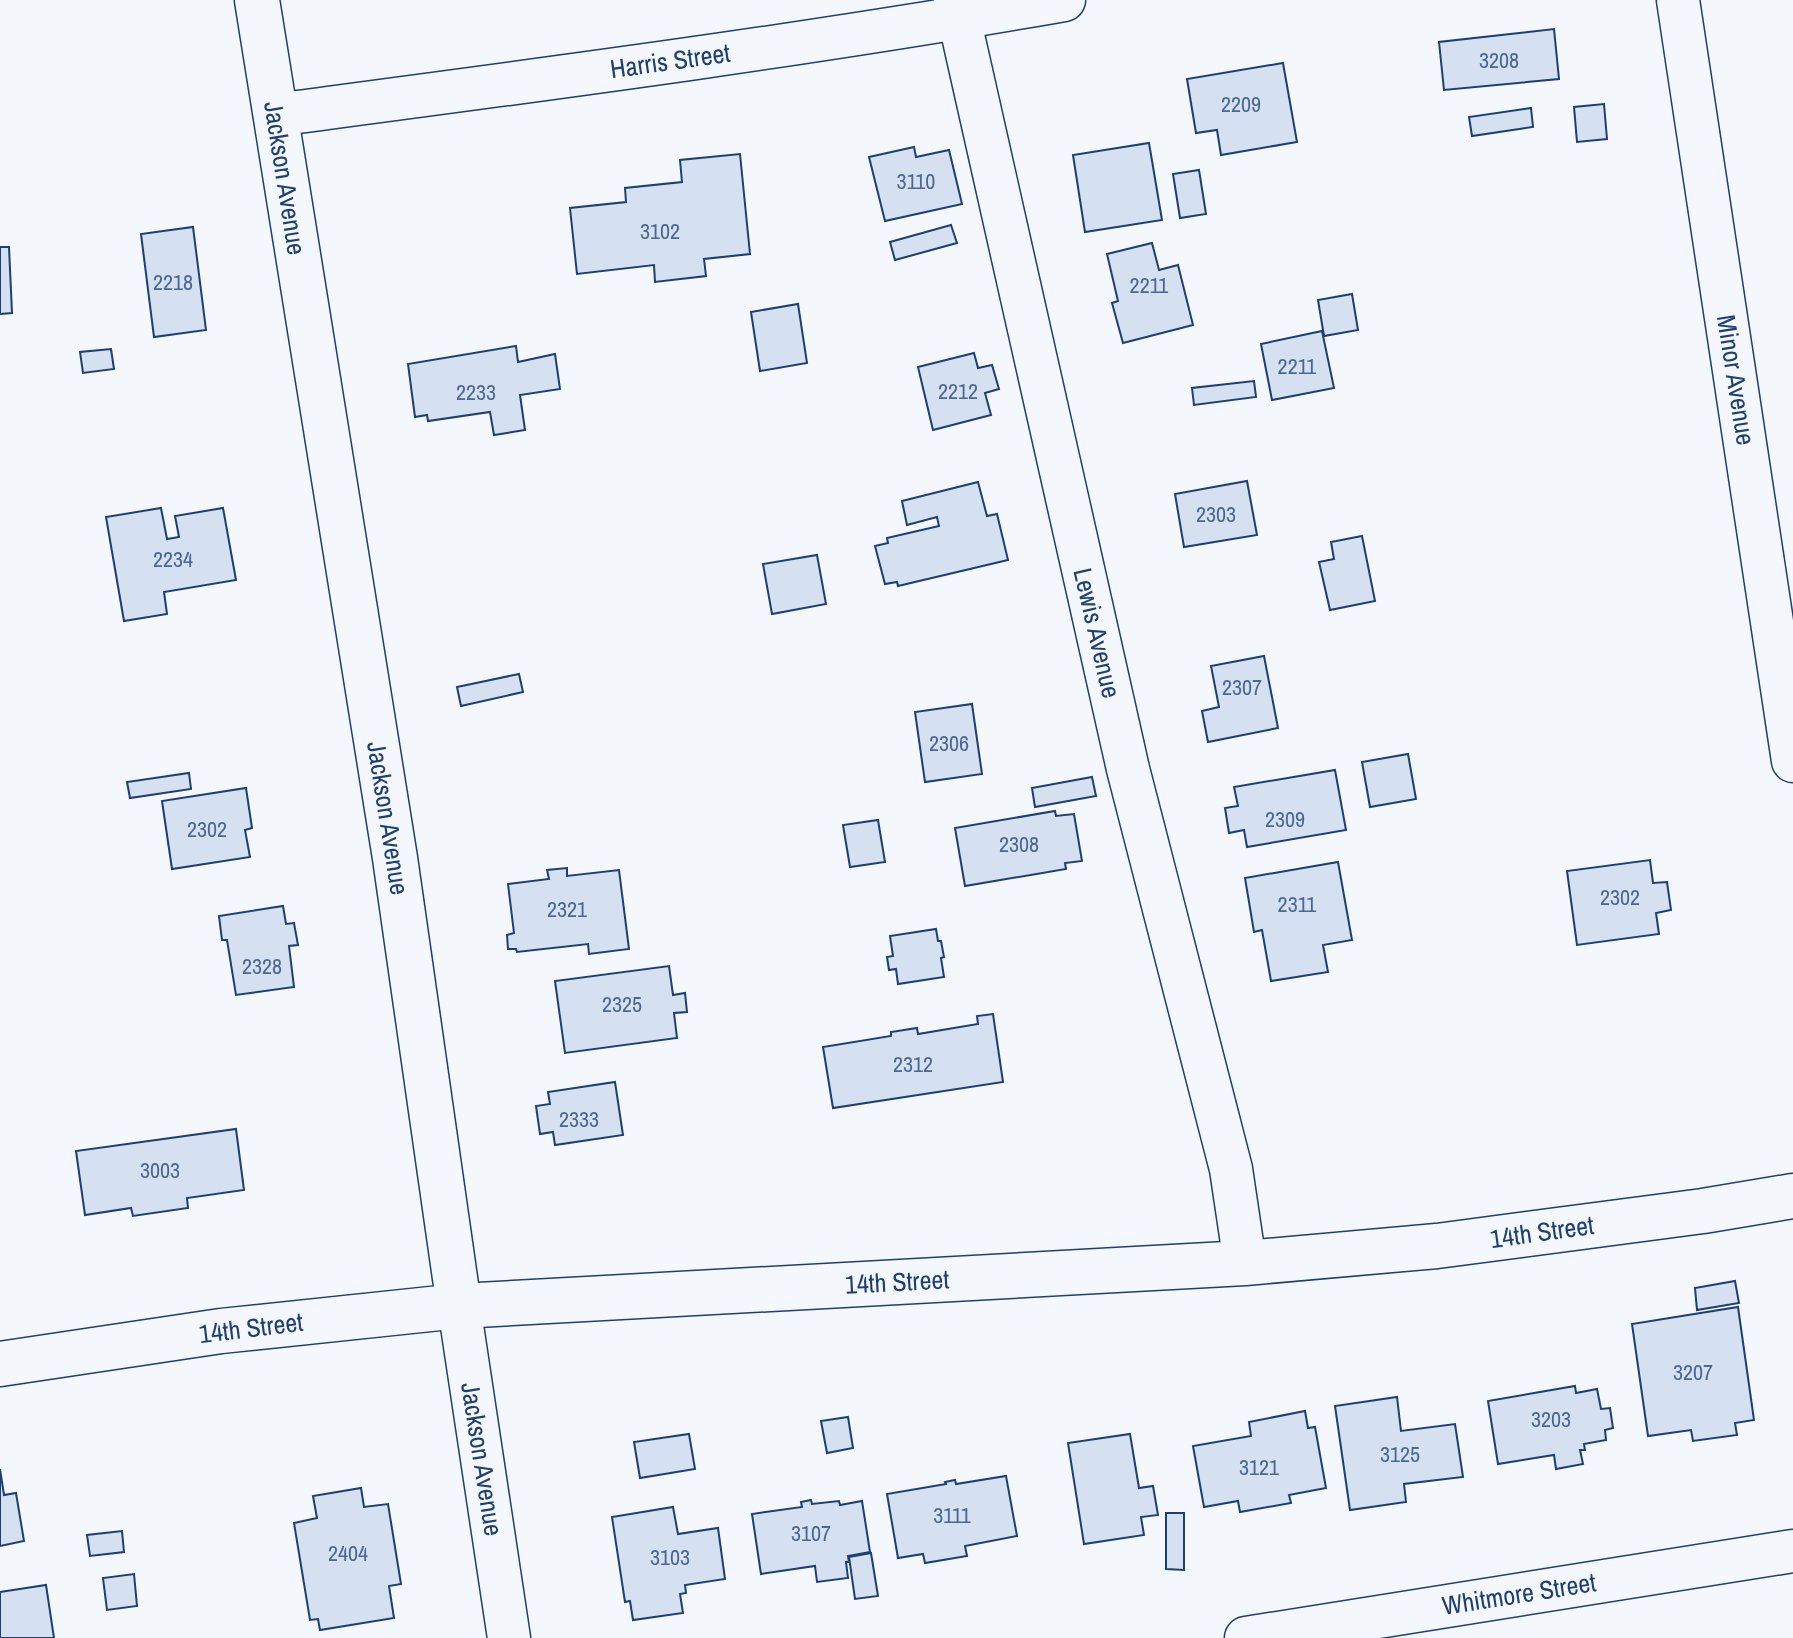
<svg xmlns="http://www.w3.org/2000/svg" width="1793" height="1638" viewBox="0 0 1793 1638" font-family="'Archivo Narrow',sans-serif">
<rect width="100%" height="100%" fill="#f4f7fb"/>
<!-- building -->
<g fill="#d5e0f0" stroke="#1d3f73" stroke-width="2">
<path d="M 1554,29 L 1559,79 L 1444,90 L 1439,42 Z"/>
<path d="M 1283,63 L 1297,142 L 1221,155 L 1217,130 L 1196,133 L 1187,79 Z"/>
<path d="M 1604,104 L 1607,139 L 1577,142 L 1574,107 Z"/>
<path d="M 1531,108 L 1533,127 L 1472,136 L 1469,117 Z"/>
<path d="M 1149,143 L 1162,220 L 1085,232 L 1073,155 Z"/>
<path d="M 914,147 L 916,157 L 949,150 L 962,204 L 885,221 L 869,157 Z"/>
<path d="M 740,154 L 750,254 L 704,259 L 706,276 L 655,282 L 654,265 L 577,274 L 570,208 L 626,202 L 625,188 L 682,182 L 680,160 Z"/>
<path d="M 1199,170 L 1206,214 L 1180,218 L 1173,174 Z"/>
<path d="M 951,225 L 957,243 L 895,260 L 890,242 Z"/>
<path d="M 193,227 L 206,330 L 154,337 L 141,234 Z"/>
<path d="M 1152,243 L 1159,270 L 1178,265 L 1193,325 L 1123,343 L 1112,303 L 1118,301 L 1107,254 Z"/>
<path d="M 0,247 L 9,247 L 12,313 L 0,314 Z"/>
<path d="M 1352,294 L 1358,330 L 1324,336 L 1318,300 Z"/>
<path d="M 798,304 L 807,363 L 760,371 L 751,312 Z"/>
<path d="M 1322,331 L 1334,388 L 1272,400 L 1261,344 Z"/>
<path d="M 516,346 L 518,362 L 555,354 L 560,389 L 520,395 L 525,430 L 494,435 L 490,412 L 428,421 L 427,415 L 415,417 L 408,364 Z"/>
<path d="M 111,349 L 114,369 L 83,373 L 80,352 Z"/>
<path d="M 974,353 L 978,368 L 992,365 L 999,389 L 985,393 L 991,415 L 933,430 L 918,367 Z"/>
<path d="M 1254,381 L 1256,397 L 1194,405 L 1192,388 Z"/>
<path d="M 1247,481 L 1257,535 L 1184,547 L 1175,494 Z"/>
<path d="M 978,482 L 987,516 L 997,514 L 1008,560 L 898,586 L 897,582 L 885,584 L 875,546 L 888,543 L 887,538 L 939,526 L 937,517 L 907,525 L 902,501 Z"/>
<path d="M 161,508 L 167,539 L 179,537 L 175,516 L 223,508 L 236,580 L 164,592 L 167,614 L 124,621 L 106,517 Z"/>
<path d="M 1362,536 L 1375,601 L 1330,610 L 1319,562 L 1334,559 L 1331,542 Z"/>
<path d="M 817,555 L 826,604 L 772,614 L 763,564 Z"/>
<path d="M 1264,656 L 1278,728 L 1208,742 L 1202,711 L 1219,707 L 1211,666 Z"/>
<path d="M 519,674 L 523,692 L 461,706 L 457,687 Z"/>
<path d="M 972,704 L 982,774 L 925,782 L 915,712 Z"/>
<path d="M 1408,754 L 1416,799 L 1370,807 L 1362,762 Z"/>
<path d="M 1335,770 L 1346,830 L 1247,847 L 1244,830 L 1229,833 L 1225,808 L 1238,806 L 1234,787 Z"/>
<path d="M 189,773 L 191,789 L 130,798 L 127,782 Z"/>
<path d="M 1092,777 L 1096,796 L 1035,807 L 1032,788 Z"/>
<path d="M 246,788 L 252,828 L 245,830 L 250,857 L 172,869 L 162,801 Z"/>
<path d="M 1055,811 L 1056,816 L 1074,814 L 1082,861 L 1065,863 L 1066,869 L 965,886 L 955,828 Z"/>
<path d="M 878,820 L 885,862 L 850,867 L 843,825 Z"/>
<path d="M 1650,860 L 1653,883 L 1667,882 L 1671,910 L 1656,913 L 1659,934 L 1577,945 L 1567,871 Z"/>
<path d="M 1338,862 L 1352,940 L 1323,945 L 1328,972 L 1271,981 L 1262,930 L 1254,932 L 1245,878 Z"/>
<path d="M 567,868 L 567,876 L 619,870 L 629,949 L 589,954 L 588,944 L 517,952 L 516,949 L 508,949 L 507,935 L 514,933 L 508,884 L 549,879 L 547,870 Z"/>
<path d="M 283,906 L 286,924 L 294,923 L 298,945 L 289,946 L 294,987 L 236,995 L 227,940 L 222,940 L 219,916 Z"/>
<path d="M 936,929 L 938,941 L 941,941 L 944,957 L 941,958 L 944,977 L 898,984 L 896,969 L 889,970 L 887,957 L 893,956 L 890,936 Z"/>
<path d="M 669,966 L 673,995 L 685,993 L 687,1012 L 674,1013 L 677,1038 L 565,1053 L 555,981 Z"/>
<path d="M 993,1014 L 1003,1082 L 833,1108 L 823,1047 L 891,1036 L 891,1032 L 917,1028 L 918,1034 L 978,1024 L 977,1016 Z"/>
<path d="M 615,1082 L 623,1135 L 555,1145 L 553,1132 L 540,1134 L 536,1106 L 550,1104 L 548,1092 Z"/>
<path d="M 236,1129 L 244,1190 L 187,1198 L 188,1208 L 133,1216 L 131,1208 L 85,1215 L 76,1151 Z"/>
<path d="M 1735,1281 L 1739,1303 L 1697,1310 L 1695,1288 Z"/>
<path d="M 1738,1307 L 1754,1420 L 1735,1423 L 1737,1435 L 1693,1441 L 1691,1430 L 1648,1436 L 1632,1324 Z"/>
<path d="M 1575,1386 L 1576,1393 L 1597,1389 L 1601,1409 L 1610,1408 L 1613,1428 L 1605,1430 L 1606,1440 L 1584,1444 L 1585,1450 L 1580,1450 L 1583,1464 L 1556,1469 L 1554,1455 L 1498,1464 L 1488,1401 Z"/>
<path d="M 1397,1397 L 1401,1431 L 1455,1424 L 1463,1477 L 1404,1484 L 1406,1502 L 1350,1510 L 1335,1406 Z"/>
<path d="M 1305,1411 L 1308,1428 L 1315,1427 L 1326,1488 L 1289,1495 L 1291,1503 L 1240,1512 L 1238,1501 L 1204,1507 L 1193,1446 L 1251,1436 L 1249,1422 Z"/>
<path d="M 848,1417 L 853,1448 L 827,1453 L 821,1421 Z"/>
<path d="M 689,1434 L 695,1469 L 640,1478 L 634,1442 Z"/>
<path d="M 1130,1434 L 1139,1488 L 1153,1486 L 1158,1515 L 1141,1517 L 1144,1535 L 1084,1544 L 1068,1443 Z"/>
<path d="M 0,1469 L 4,1495 L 16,1493 L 24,1541 L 0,1546 Z"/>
<path d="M 1006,1476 L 1017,1536 L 965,1546 L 967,1556 L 925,1563 L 923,1554 L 898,1558 L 887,1494 L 946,1484 L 945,1482 L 955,1480 L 956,1484 Z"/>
<path d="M 361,1488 L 364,1507 L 388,1504 L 401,1584 L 389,1586 L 394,1618 L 320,1630 L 318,1619 L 310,1620 L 294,1523 L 317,1518 L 313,1496 Z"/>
<path d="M 811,1500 L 812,1504 L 839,1501 L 840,1505 L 862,1501 L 870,1552 L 848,1556 L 849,1562 L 846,1562 L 848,1578 L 817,1582 L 815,1566 L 761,1574 L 752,1514 L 802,1507 L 801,1502 Z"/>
<path d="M 673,1507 L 678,1534 L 718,1528 L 725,1579 L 685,1585 L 686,1593 L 680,1594 L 683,1613 L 633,1620 L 630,1601 L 625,1602 L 612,1517 Z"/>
<path d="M 1166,1513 L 1184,1513 L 1184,1570 L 1166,1569 Z"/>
<path d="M 122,1531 L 124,1552 L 90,1556 L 87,1535 Z"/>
<path d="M 871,1553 L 878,1596 L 855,1599 L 849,1557 Z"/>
<path d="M 134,1574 L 137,1606 L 107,1610 L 103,1578 Z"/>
<path d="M 46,1585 L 54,1638 L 0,1638 L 0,1592 Z"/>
</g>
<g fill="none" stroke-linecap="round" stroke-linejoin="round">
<defs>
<g id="street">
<path d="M 955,0 L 1128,769 L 1231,1169 L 1245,1263"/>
<path d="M 1678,0 L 1793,761"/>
<path d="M 275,115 C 539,80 802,46 1064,0"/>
<path d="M 459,1306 L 509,1638"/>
<path d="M 1246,1638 L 1793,1551"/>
</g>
<g id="secondary">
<path d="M 257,0 L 395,858 L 459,1306"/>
<path d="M 0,1364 L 221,1331 L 459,1306 L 1245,1263 L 1437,1246 L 1703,1211 L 1793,1196"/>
</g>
</defs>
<!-- street casing -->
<use href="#street" stroke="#1d3f73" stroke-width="45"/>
<!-- secondary casing -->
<use href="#secondary" stroke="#1d3f73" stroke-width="47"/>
<!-- street -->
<use href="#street" stroke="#f4f7fb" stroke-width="42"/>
<!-- secondary -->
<use href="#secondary" stroke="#f4f7fb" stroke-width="44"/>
</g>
<g text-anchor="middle" stroke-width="6" stroke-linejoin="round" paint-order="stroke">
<!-- number labels -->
<g font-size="22" fill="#4b6792">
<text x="1499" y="68">3208</text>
<text x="1241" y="112">2209</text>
<text x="916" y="189">3110</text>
<text x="660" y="239">3102</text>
<text x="173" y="290">2218</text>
<text x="1149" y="293">2211</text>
<text x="1297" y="374">2211</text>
<text x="958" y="399">2212</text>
<text x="476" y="400">2233</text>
<text x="1216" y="522">2303</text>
<text x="173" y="567">2234</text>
<text x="1242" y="695">2307</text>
<text x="949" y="751">2306</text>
<text x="1285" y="827">2309</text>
<text x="207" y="837">2302</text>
<text x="1019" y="852">2308</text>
<text x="1620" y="905">2302</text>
<text x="1297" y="912">2311</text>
<text x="567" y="917">2321</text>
<text x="262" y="974">2328</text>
<text x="622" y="1012">2325</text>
<text x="913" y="1072">2312</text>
<text x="579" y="1127">2333</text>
<text x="160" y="1178">3003</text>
<text x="1693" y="1380">3207</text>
<text x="1551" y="1427">3203</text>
<text x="1400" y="1462">3125</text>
<text x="1259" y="1475">3121</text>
<text x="952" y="1523">3111</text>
<text x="811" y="1541">3107</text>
<text x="348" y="1561">2404</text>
<text x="670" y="1565">3103</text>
</g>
<!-- street labels -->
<g font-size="26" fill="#1d3f73" stroke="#f4f7fb">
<text transform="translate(670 61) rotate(-8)" y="9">Harris Street</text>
<text transform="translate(285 178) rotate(81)" y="9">Jackson Avenue</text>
<text transform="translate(1736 380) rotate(81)" y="9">Minor Avenue</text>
<text transform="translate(1097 633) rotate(77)" y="9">Lewis Avenue</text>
<text transform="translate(388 818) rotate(81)" y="9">Jackson Avenue</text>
<text transform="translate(1542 1232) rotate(-8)" y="9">14th Street</text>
<text transform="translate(897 1282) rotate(-3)" y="9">14th Street</text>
<text transform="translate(251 1328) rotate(-7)" y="9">14th Street</text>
<text transform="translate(482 1459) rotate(81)" y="9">Jackson Avenue</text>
<text transform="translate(1519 1594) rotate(-9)" y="9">Whitmore Street</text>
</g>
</g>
</svg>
